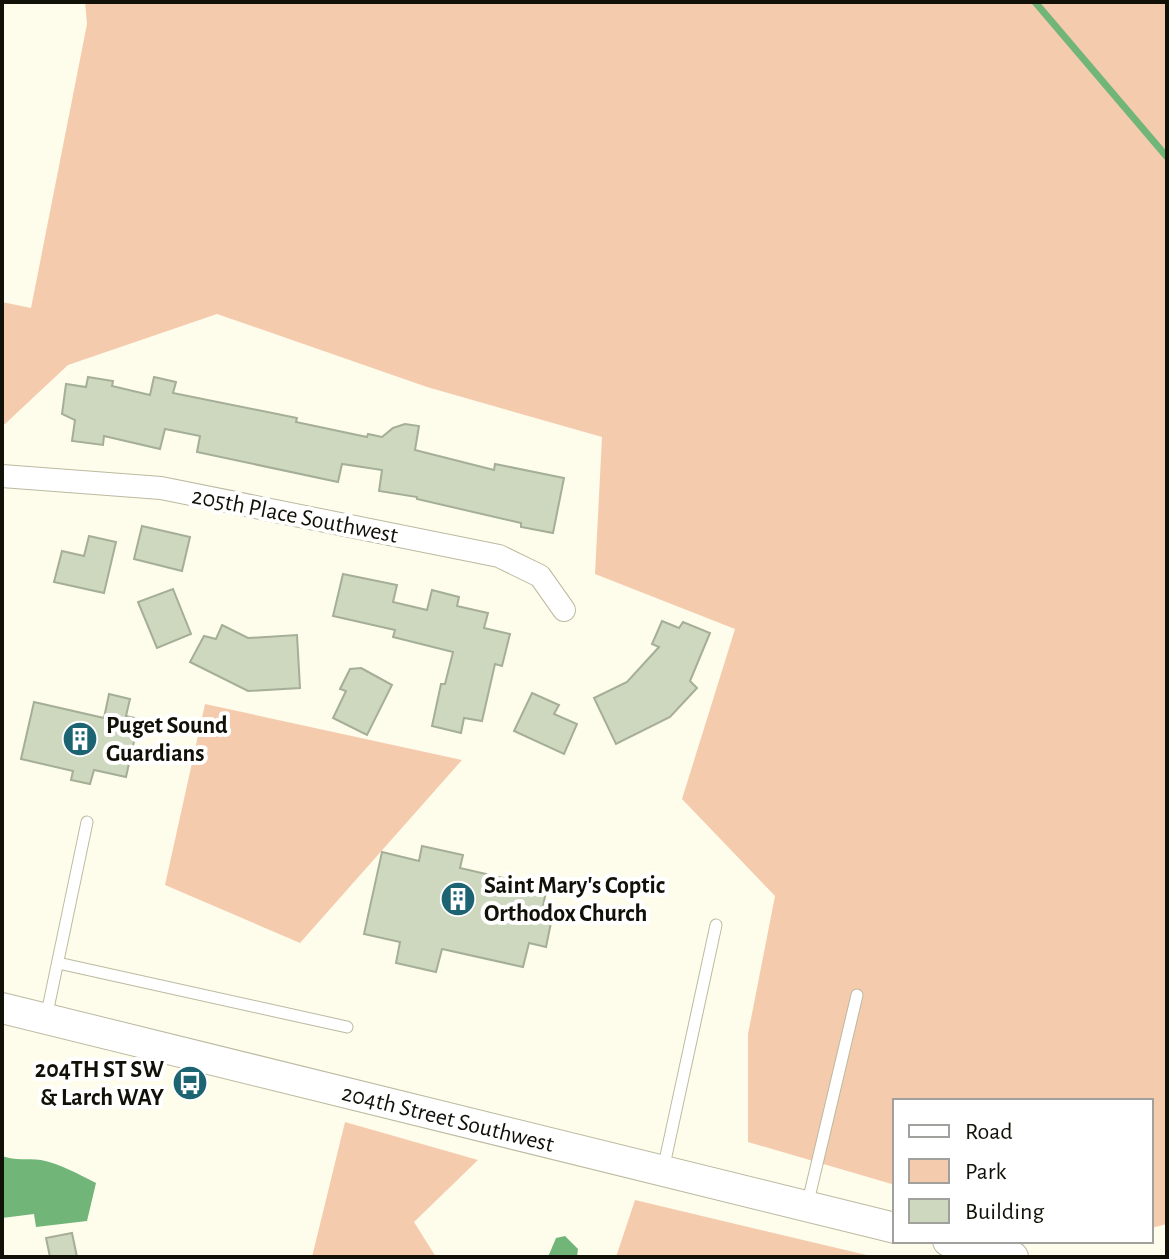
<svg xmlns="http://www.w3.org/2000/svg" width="1169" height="1259" viewBox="0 0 1169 1259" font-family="'Alegreya Sans',sans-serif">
<rect width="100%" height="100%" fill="#fefdec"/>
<!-- green -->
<g fill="#f5cbae">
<path d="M 85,2 L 1167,2 L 1167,1224 L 1151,1228 L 1151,1101 L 895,1101 L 895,1185 L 748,1142 L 748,1034 L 775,896 L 682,799 L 735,629 L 595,574 L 602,437 L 427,387 L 217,314 L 68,365 L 5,424 L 2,424 L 2,302 L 31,308 L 87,24 Z"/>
<path d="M 205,704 L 462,760 L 300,943 L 165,885 Z"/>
<path d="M 345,1122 L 478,1160 L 414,1222 L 436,1257 L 312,1257 Z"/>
<path d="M 635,1200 L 875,1257 L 616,1257 Z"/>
</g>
<!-- water -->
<g fill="#71b579">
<path d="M 2,1156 C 16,1161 27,1158 41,1160 C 61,1164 78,1174 96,1183 L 87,1221 L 36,1227 L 34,1214 L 2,1218 Z"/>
<path d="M 565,1236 L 578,1249 L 577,1257 L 548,1257 L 556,1238 Z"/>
</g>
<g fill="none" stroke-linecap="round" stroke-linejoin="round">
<!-- stream -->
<path stroke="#71b579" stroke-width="7" d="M 1035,2 L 1167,157"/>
</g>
<!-- building -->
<g fill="#ced8be" stroke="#a5ae96" stroke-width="2">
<path d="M 88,377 L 113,381 L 112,386 L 150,395 L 154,377 L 176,382 L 173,393 L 297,418 L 296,422 L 367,437 L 368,434 L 382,437 L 393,428 L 405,424 L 419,426 L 415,450 L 494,470 L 495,464 L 564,478 L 553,533 L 521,527 L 521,523 L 417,499 L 417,497 L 379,491 L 382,470 L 342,464 L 338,482 L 197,452 L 200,436 L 165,429 L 160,449 L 104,436 L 103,445 L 72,441 L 75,420 L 62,414 L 66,384 L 86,387 Z"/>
<path d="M 142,526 L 190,537 L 182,571 L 134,559 Z"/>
<path d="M 89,536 L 116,542 L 104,593 L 54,582 L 62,551 L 84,556 Z"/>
<path d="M 343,574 L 397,585 L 393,602 L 427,610 L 432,590 L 459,597 L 457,606 L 488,613 L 484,628 L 510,634 L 502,666 L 495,664 L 482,721 L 464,718 L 461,733 L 432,726 L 441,684 L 445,684 L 453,652 L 393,637 L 395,630 L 333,616 Z"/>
<path d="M 173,589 L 191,634 L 157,648 L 138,602 Z"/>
<path d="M 662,621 L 679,628 L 683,622 L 710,633 L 690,681 L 697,688 L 670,717 L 616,744 L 594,698 L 627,682 L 659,647 L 652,644 Z"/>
<path d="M 222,625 L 248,638 L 297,635 L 300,688 L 248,691 L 190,662 L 204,636 L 216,639 Z"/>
<path d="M 361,668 L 392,685 L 367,735 L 333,718 L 346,691 L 340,689 L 350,669 Z"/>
<path d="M 532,693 L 559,705 L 554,714 L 577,724 L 564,754 L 514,731 Z"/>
<path d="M 109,694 L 130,699 L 126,716 L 139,719 L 126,777 L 94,770 L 90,784 L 71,780 L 73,771 L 21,759 L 34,702 L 104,718 Z"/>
<path d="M 422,846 L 463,855 L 460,868 L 547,888 L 542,910 L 553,913 L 546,947 L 529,943 L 523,967 L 442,949 L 436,972 L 396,963 L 400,942 L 364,934 L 382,852 L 419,861 Z"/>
<path d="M 72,1233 L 77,1257 L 50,1257 L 46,1238 Z"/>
</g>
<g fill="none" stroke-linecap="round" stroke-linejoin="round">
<defs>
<g id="lane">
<path d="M 58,963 L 347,1027"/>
<path d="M 46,1018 L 87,822"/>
<path d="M 663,1170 L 716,925"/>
<path d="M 807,1206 L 857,995"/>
</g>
<path id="street" d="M 2,476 L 161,488 L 499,556 L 540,576 L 564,610"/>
<g id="secondary">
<path d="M 2,1008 L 895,1228"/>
<path d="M 948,1241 L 1013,1257"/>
</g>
</defs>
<!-- lane casing -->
<use href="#lane" stroke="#bcb99f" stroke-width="13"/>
<!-- street casing -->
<use href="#street" stroke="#bcb99f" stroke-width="24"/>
<!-- secondary casing -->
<use href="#secondary" stroke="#bcb99f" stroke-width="32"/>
<!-- lane -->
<use href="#lane" stroke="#fff" stroke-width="11"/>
<!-- street -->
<use href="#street" stroke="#fff" stroke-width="22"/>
<!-- secondary -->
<use href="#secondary" stroke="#fff" stroke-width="30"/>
</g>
<!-- icons -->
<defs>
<symbol id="building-disc" viewBox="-11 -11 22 22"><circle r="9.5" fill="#1d6473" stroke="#fff"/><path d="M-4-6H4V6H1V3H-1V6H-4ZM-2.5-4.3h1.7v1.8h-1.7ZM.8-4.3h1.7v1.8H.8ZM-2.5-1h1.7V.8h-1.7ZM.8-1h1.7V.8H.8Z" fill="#fff"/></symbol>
<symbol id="bus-disc" viewBox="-11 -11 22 22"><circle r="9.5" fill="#1d6473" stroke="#fff"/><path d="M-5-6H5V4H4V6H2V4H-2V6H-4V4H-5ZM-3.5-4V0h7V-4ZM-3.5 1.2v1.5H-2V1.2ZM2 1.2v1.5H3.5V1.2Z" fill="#fff"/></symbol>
</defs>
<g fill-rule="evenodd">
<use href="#building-disc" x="60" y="719" width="40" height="40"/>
<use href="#building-disc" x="438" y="879" width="40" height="40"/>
<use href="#bus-disc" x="170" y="1063" width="40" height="40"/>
</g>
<g text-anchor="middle" stroke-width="8" stroke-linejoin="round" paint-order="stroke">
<!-- street labels -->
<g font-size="24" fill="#121108" stroke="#fff">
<text transform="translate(295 515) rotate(11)" y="8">205th Place Southwest</text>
<text transform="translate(448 1118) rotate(14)" y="8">204th Street Southwest</text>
</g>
<!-- poi labels -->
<g font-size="24" font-weight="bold" fill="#121108" stroke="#fff" text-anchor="start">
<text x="106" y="733">Puget Sound<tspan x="106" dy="28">Guardians</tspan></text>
<text x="484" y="893">Saint Mary's Coptic<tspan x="484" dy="28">Orthodox Church</tspan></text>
<text x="164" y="1077" text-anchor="end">204TH ST SW<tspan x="164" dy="28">&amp; Larch WAY</tspan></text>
</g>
</g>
<!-- border -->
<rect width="1169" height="1259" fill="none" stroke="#121108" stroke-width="8"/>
<!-- legend -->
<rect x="893" y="1099" width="260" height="144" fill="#ffffff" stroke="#a0a09c" stroke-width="2"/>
<rect x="909" y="1125" width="40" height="12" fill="#ffffff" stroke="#a0a09c" stroke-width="2"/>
<text x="965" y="1139" font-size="24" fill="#121108">Road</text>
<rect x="909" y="1159" width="40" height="24" fill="#f5cbae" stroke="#a0a09c" stroke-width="2"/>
<text x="965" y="1179" font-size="24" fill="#121108">Park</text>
<rect x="909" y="1199" width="40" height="24" fill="#ced8be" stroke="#a0a09c" stroke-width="2"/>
<text x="965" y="1219" font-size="24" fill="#121108">Building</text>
</svg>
